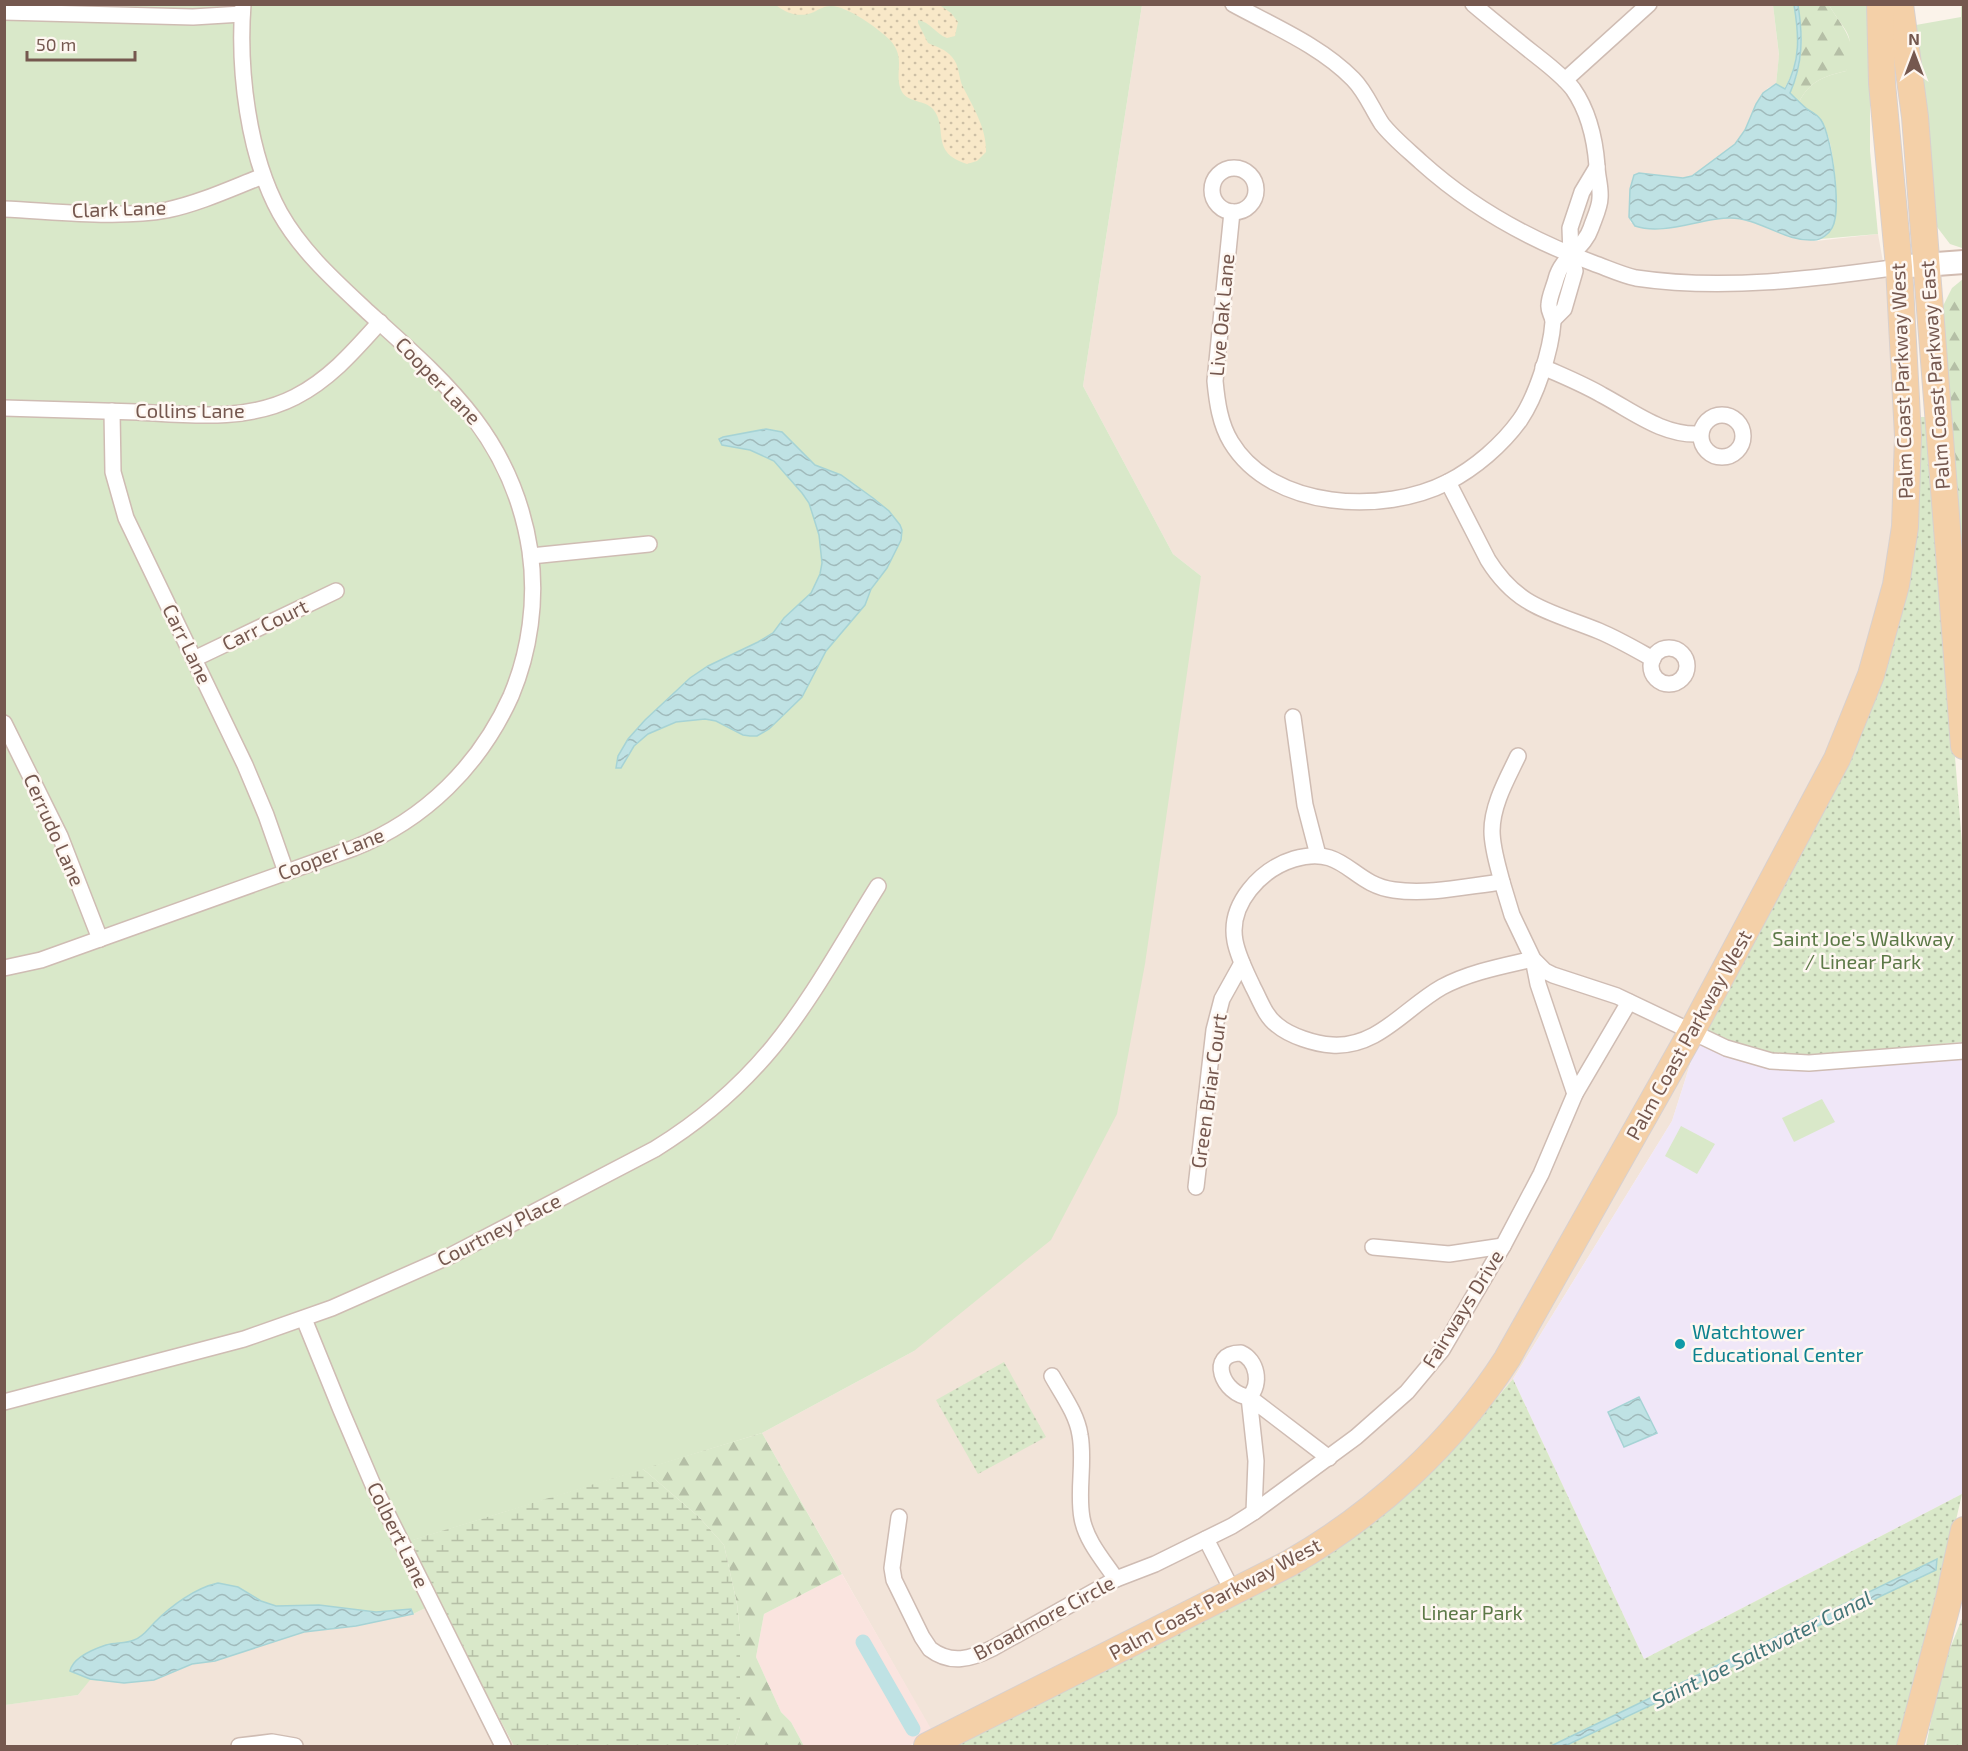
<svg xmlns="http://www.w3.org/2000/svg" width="1968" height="1751" viewBox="0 0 1968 1751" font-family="'Exo 2',sans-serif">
<defs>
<pattern id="forest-firs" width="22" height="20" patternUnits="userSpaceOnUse" patternTransform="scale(1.5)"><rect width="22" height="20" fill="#d9e8c9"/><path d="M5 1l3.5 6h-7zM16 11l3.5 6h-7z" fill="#b5bfa6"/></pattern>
<pattern id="wetland-marsh" width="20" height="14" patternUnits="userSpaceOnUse" patternTransform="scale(1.5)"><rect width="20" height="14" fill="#d9e8c9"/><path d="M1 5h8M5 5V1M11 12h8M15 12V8" fill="none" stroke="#b5bfa6"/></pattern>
<pattern id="sand-dots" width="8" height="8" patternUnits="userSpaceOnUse" patternTransform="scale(1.5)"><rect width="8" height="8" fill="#f8e8c8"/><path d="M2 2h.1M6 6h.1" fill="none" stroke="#cdbfa5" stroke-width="1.8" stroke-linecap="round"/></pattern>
<pattern id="park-dots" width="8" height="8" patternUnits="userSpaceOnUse" patternTransform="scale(1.5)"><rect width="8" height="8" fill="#d9e8c9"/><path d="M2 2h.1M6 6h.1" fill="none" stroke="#b5bfa6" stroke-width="1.8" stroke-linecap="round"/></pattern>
<pattern id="water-waves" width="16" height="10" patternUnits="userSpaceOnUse" patternTransform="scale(1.5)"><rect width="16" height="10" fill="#bfe2e4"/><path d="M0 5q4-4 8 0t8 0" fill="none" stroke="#a0babb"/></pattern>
</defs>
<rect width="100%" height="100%" fill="#fbf3ea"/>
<!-- residential -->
<g fill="#f2e4d9">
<path d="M 1142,5 L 1773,5 L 1779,56 L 1776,84 L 1768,88 L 1756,104 L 1745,130 L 1735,144 L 1692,176 L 1683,178 L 1639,173 L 1630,189 L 1630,221 L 1631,223 L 1732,218 L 1753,221 L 1795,238 L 1816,241 L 1878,234 L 1918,457 L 1842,774 L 1802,854 L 1760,932 L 1731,976 L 1701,1030 L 1672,1121 L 1513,1379 L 1442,1462 L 1406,1494 L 940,1746 L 762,1433 L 914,1351 L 1201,576 L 1173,554 L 1083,386 Z"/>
<path d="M 438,1602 L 514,1746 L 5,1746 L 4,1705 L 78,1695 L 90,1679 L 124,1683 L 154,1680 L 193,1664 L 215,1661 L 304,1632 L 356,1626 L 413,1614 Z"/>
</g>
<!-- commercial -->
<path fill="#fae4df" d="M 842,1574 L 934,1734 L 908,1746 L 804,1746 L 791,1722 L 781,1712 L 756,1657 L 764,1614 Z"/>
<!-- education -->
<path fill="#f0e7f8" d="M 1701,1030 L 1912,1048 L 1963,1042 L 1964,1486 L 1962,1494 L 1644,1659 L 1513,1379 L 1672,1121 Z"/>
<!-- grass -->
<g fill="#d9e8c9">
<path d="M 4,5 L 1142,5 L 1083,386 L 1173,554 L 1201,576 L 1145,964 L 1117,1114 L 1051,1240 L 914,1351 L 762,1433 L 410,1541 L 438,1602 L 413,1614 L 356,1626 L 304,1632 L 215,1661 L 192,1664 L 154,1680 L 124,1683 L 90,1680 L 78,1695 L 5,1705 Z"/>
<path d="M 1773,5 L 1794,5 C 1799,35 1801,61 1784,89 L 1776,84 L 1779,55 Z"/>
<path d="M 1829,5 L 1870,5 L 1870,151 L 1878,234 L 1820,239 C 1827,234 1834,225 1835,216 C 1838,197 1834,145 1825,128 C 1819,116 1809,111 1799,102 C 1810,81 1824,76 1846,71 C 1856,31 1847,36 1829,5 Z"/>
<path d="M 1961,5 L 1963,5 L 1962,248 L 1950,244 L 1934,223 L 1916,25 L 1961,17 Z"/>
<path d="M 1822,1099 L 1835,1122 L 1794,1142 L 1782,1118 Z"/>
<path d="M 1681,1126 L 1715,1144 L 1697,1174 L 1665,1156 Z"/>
</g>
<!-- forest -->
<g fill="url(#forest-firs)">
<path d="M 1798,5 L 1829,5 C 1841,26 1862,45 1846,71 C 1824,76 1810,81 1799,102 L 1790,93 C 1804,64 1803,36 1798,5 Z"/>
<path d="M 1963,279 L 1963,642 L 1942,308 L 1952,288 Z"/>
<path d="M 762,1433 L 842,1574 L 764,1614 L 756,1657 L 781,1712 L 791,1722 L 804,1746 L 734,1746 L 740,1726 L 740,1632 L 737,1604 L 724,1545 L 699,1517 L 643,1469 Z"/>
</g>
<!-- wetland -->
<g fill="url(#wetland-marsh)">
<path d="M 643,1469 L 699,1517 L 724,1545 L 737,1604 L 740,1632 L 740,1726 L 734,1746 L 514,1746 L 438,1602 L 409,1541 Z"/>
<path d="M 1963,1616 L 1963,1746 L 1926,1746 L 1941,1671 Z"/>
</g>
<!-- sand -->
<path fill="url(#sand-dots)" d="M 938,4 L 951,13 L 958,22 L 955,36 L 947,38 C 936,34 930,22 918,20 L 918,23 L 928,43 C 937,47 945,49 952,57 C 960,66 958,77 963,87 C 973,107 987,129 986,152 L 977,161 L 967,164 C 929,152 949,129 933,109 C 925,100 909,103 902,92 C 893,74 907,59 890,40 C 878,28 847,6 831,6 C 825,6 819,9 814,12 C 800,18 787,14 776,5 Z"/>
<!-- park -->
<g fill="url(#park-dots)">
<path d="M 1916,417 L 1925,417 L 1931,460 L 1963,856 L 1963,1042 L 1811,1056 L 1771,1056 L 1746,1049 L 1701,1030 L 1731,976 L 1760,932 L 1802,854 L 1842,774 L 1877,688 Z"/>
<path d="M 1004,1362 L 1046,1437 L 978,1474 L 936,1400 Z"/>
<path d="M 1513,1379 L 1644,1659 L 1962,1494 L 1916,1694 L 1898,1746 L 948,1746 L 1406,1494 L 1442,1462 Z"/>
</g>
<!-- water -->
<g fill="url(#water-waves)" stroke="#a6d3d5" stroke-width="1.5">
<path d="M 1794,5 L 1798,5 C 1803,36 1803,63 1790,93 C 1795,98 1801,104 1807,109 C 1812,112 1817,114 1821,120 C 1832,136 1842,212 1832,228 C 1829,234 1821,240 1814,240 C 1784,242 1760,218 1730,218 C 1700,218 1664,236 1635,226 L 1629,217 L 1630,189 L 1634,175 L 1639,173 L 1683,178 L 1692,176 L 1735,144 L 1745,130 L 1756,104 L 1763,93 L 1776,84 L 1785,89 C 1801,61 1799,35 1794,5 Z"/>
<path d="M 766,429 L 782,432 L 815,465 L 841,475 L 873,498 L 889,511 L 900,525 L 902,530 L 901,540 L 887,568 L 871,589 L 865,605 L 826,651 L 802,697 L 769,729 L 757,736 L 750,736 L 743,735 L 716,721 L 705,719 L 676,722 L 648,734 L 634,746 L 621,768 L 616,768 L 618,756 L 628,739 L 645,720 L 690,678 L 708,666 L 758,642 L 773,633 L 784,618 L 811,593 L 820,574 L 822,563 L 819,535 L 809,503 L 802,493 L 774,461 L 750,450 L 722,445 L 719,439 L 723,437 Z"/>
<path d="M 1639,1397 L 1657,1433 L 1624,1447 L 1608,1412 Z"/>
<path d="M 1937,1559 L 1936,1570 L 1565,1746 L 1551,1746 Z"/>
<path d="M 218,1583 L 238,1587 L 261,1601 L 276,1606 L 319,1605 L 376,1612 L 411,1609 L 413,1614 L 356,1626 L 304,1632 L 215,1661 L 192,1664 L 154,1680 L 124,1683 L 90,1679 L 70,1671 C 73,1657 94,1649 106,1645 C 116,1642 125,1644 134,1640 C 143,1637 148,1629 155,1622 C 171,1606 195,1588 218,1583 Z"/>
</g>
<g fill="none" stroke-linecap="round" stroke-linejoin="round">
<!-- canal -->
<path stroke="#bfe2e4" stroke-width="15" d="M 863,1642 L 913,1729"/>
<defs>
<g id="street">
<path d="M 1233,4 C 1273,26 1321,46 1353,79 C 1366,92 1372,109 1382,124 C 1393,138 1408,150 1421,162 C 1472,208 1530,240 1593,263 C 1607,268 1622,275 1636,278 C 1723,291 1813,279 1899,267"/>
<path d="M 4,12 L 193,17 L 242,14"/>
<path d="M 1565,80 L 1649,4"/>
<circle cx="1234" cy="190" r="22"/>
<path d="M 4,209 C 54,211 119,219 167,210 C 200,203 232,188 263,176"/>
<path d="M 1232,212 L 1215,381 C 1217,402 1220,424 1231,442 C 1272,510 1384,515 1448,482 C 1475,468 1502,445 1520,420 C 1536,397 1551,351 1553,322 C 1553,316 1548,311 1549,305 C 1549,297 1554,287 1556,279 C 1562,256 1584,249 1591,228 C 1594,219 1600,207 1600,198 C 1601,187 1597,176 1597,166 C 1595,139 1589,112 1573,89 C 1562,75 1547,64 1533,53 C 1513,37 1493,21 1473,4"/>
<path d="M 1553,320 L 1564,309 L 1575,271 L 1571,255 L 1570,228 L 1582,192 L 1597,167"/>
<path d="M 1543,367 C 1563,376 1583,384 1602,395 C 1634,412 1663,436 1700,434"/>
<path d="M 4,408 C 49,409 93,411 137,412 C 190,415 246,422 295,397 C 330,379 354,351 380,322"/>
<path d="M 112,411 L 113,472 L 126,518 L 245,765 L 266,815 L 286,872"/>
<circle cx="1722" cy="436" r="21"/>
<path d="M 1448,482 L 1488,560 C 1518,608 1550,611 1599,631 C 1618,639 1635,649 1653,659"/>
<path d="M 531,556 L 649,544"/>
<circle cx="1669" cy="666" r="18"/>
<path d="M 194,659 L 336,591"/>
<path d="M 1293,717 L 1305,805 L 1318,855"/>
<path d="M 4,723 L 60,836 L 100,939"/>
<path d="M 1502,882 C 1498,866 1492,848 1492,831 C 1492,805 1507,779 1518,756"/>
<path d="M 4,968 L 41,960 L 354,848 C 425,820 480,765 511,696 C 530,651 537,599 530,551 C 513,439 447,383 368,312 C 336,282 302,252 280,213 C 248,155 238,70 243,4"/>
<path d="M 1575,1094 L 1538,984 L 1533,959 L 1512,915 L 1502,882 C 1467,886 1429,895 1394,890 C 1350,884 1345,844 1294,859 C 1261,869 1228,904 1235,941 C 1238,957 1246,972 1253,987 C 1260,1000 1265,1016 1277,1025 C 1290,1036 1315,1044 1332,1045 C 1378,1048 1406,1007 1442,987 C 1470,972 1503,966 1533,959 L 1545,971 L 1553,975 L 1617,996 L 1726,1048 L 1771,1061 L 1809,1063 L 1964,1051"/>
<path d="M 1196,1187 L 1214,1030 L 1222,999 L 1242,963"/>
<path d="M 1373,1247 L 1449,1254 L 1503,1246"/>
<path d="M 304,1319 L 341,1410 L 373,1485 L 503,1746"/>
<path d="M 1241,1353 C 1257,1360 1262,1384 1249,1397 C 1223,1395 1206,1353 1241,1353 Z"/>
<path d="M 1052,1376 C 1062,1394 1077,1414 1080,1435 C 1085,1462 1077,1491 1082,1518 C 1086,1541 1104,1561 1116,1579"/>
<path d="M 4,1402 L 244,1339 L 332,1308 L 452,1255 L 655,1149 C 699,1122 740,1087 773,1047 C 813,998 844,940 878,886"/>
<path d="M 1254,1512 L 1256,1461 L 1249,1397 L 1329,1458"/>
<path d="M 899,1517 L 892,1568 L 894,1580 L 922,1637 L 930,1649 C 951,1665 971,1659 993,1648 L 1116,1579 L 1155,1564 L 1232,1526 L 1254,1512 L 1356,1437 L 1407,1392 L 1442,1350 L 1503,1246 L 1541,1174 L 1575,1094 L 1629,1002"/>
<path d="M 1206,1539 L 1233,1592"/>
<path d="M 239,1746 L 272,1742 L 295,1746"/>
</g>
<path id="secondary" d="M 1909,266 L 1964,262"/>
<g id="primary">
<path d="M 1900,4 L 1915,117 L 1964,746"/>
<path d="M 927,1746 L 1290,1563 C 1377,1513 1453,1443 1507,1359 L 1691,1033 L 1837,759 L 1871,675 L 1896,585 L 1905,527 L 1908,436 L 1899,267 L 1882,83 L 1880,4"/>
<path d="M 1910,1746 L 1949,1598 L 1964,1530"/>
</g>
</defs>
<!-- street casing -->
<use href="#street" stroke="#cfbcb3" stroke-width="18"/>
<!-- secondary casing -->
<use href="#secondary" stroke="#d2bcb1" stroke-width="26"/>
<!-- primary casing -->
<use href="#primary" stroke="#d8d0ce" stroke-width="28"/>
<!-- street -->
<use href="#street" stroke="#fff" stroke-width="15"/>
<!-- secondary -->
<use href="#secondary" stroke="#fff" stroke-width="22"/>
<!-- primary -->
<use href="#primary" stroke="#f4d0a8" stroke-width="26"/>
</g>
<!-- markers -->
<circle fill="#0f9aa8" stroke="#fef7f1" stroke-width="2" cx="1680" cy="1344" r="6"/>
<g text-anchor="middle" stroke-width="5" stroke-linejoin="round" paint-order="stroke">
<!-- street labels -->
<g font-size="20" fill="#75584f" stroke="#fef7f1">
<text transform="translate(119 209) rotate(-2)" y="7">Clark Lane</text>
<text transform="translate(1222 315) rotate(-85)" y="7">Live Oak Lane</text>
<text transform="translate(1935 375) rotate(-94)" y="7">Palm Coast Parkway East</text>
<text transform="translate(438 381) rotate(46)" y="7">Cooper Lane</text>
<text transform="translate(1902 381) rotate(-92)" y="7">Palm Coast Parkway West</text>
<text x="190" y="418">Collins Lane</text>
<text transform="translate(265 625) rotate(-26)" y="7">Carr Court</text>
<text transform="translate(187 644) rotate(64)" y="7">Carr Lane</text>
<text transform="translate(54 830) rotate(66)" y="7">Cerrudo Lane</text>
<text transform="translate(331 854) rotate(-21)" y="7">Cooper Lane</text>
<text transform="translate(1689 1035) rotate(-61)" y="7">Palm Coast Parkway West</text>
<text transform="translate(1209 1091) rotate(-82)" y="7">Green Briar Court</text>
<text transform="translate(499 1230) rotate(-27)" y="7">Courtney Place</text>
<text transform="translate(1463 1309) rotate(-58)" y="7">Fairways Drive</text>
<text transform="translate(398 1535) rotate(64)" y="7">Colbert Lane</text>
<text transform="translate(1215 1599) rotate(-28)" y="7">Palm Coast Parkway West</text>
<text transform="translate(1044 1618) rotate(-28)" y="7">Broadmore Circle</text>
</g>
<!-- park labels -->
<g font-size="20" fill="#5c7947" stroke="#fef7f1">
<text x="1863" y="946">Saint Joe's Walkway<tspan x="1863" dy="23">/ Linear Park</tspan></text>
<text x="1472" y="1620">Linear Park</text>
</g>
<!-- culture labels -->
<g font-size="20" fill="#0d838f" stroke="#fef7f1" text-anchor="start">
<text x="1692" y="1339">Watchtower<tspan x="1692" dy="23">Educational Center</tspan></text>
</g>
<!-- water labels -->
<g font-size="21" font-style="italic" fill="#437578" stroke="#fef7f1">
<text transform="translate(1762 1650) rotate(-26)" y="7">Saint Joe Saltwater Canal</text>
</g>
</g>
<!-- border -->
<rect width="1968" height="1751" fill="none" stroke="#75584f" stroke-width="12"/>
<!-- north arrow -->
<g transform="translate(1914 54)" stroke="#fef7f1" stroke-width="4.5" paint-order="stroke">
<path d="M0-4.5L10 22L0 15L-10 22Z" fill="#75584f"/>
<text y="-9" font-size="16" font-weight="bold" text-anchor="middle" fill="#75584f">N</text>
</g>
<!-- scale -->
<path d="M27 51v9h108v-9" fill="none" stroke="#75584f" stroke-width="3"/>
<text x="36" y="51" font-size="18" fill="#75584f" stroke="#fef7f1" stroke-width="4.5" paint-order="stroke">50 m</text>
</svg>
